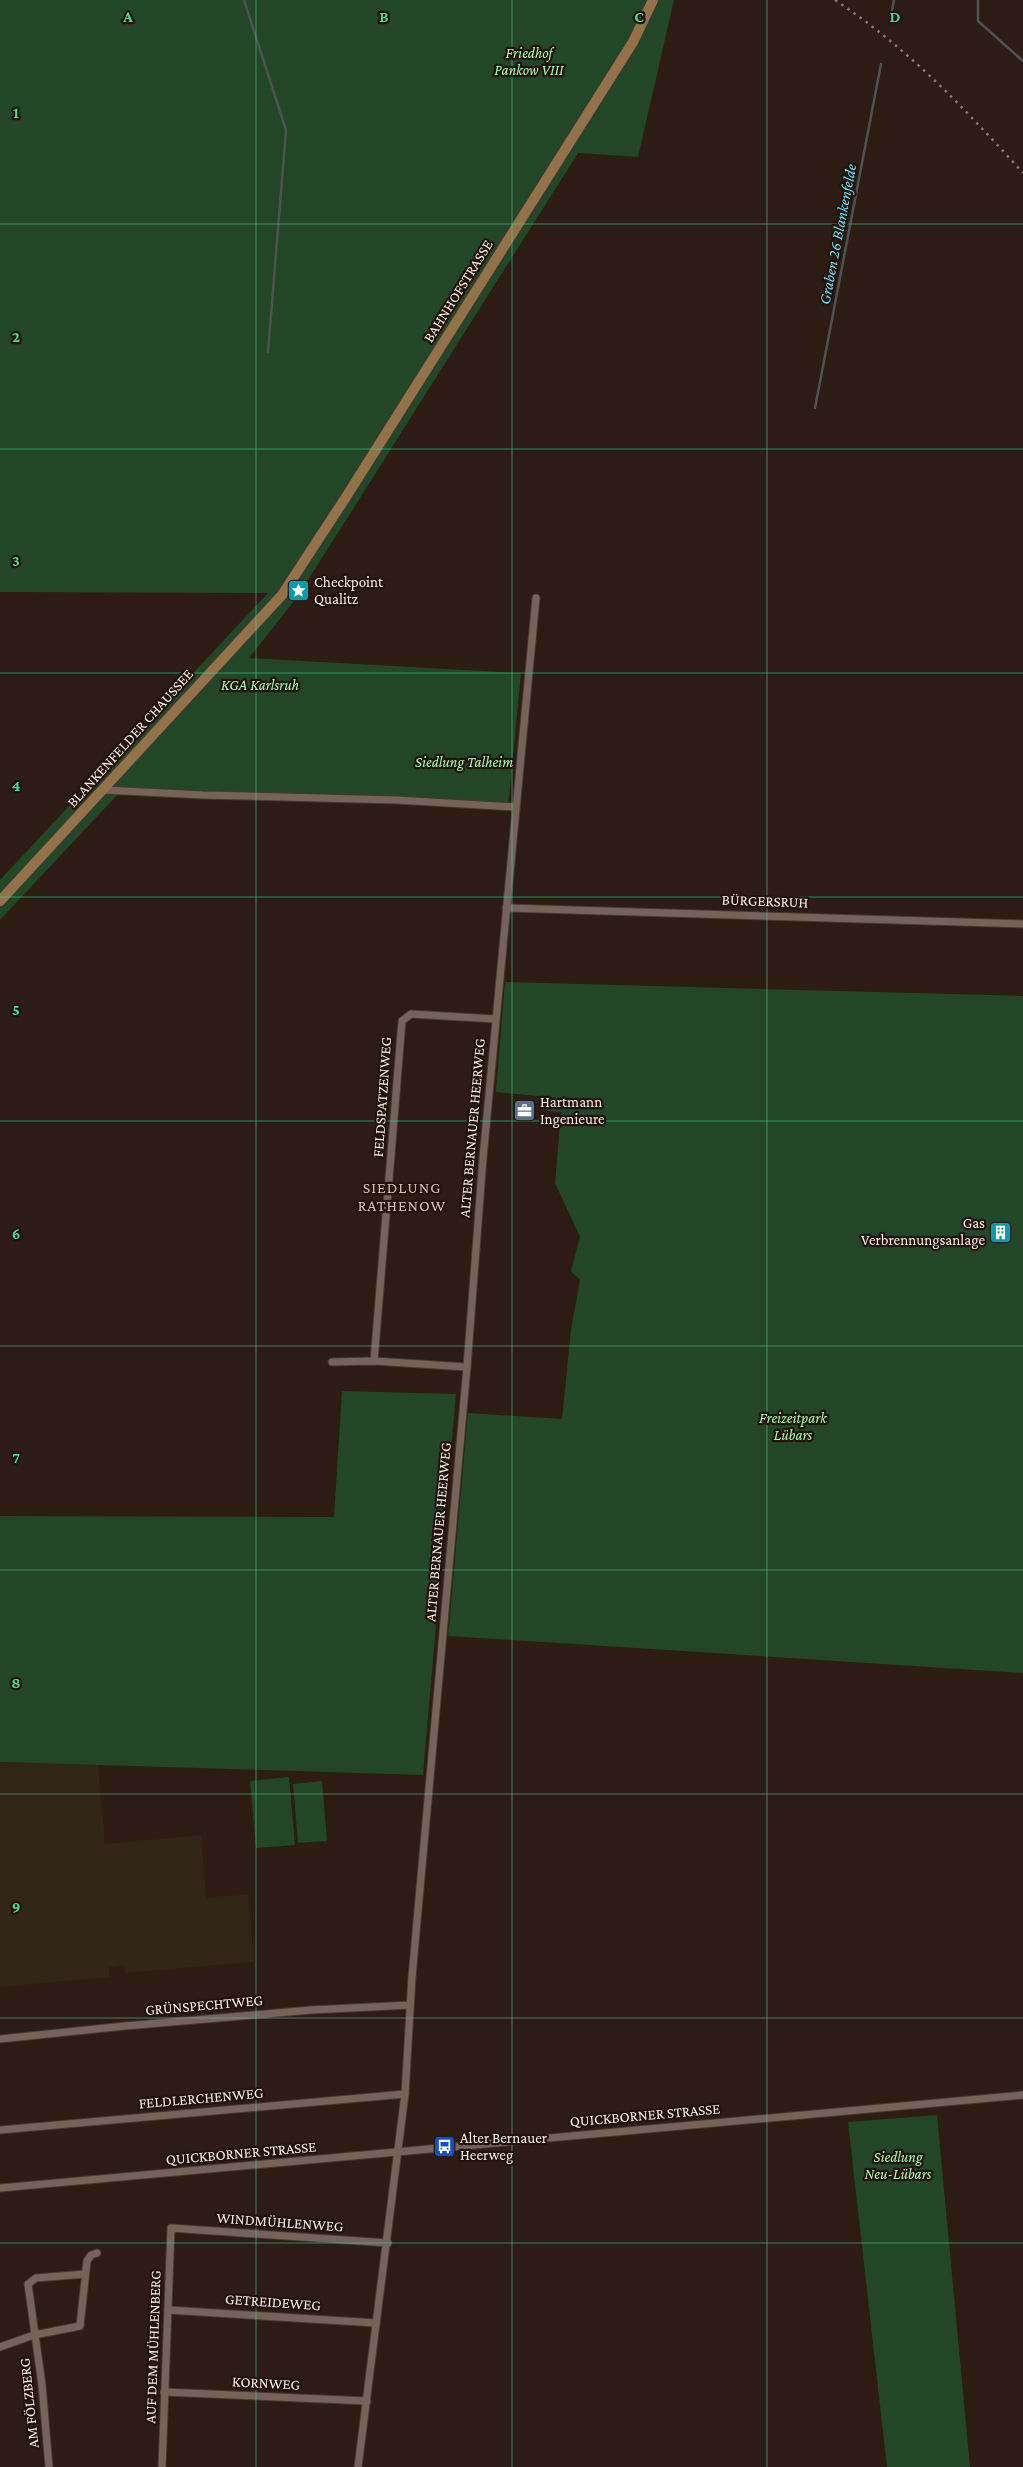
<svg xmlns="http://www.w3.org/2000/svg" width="1023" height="2467" viewBox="0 0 1023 2467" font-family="'Crimson Pro',serif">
<rect width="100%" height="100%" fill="#2c1c14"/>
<!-- commercial -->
<path fill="#302517" d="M 0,1762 L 98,1765 L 105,1844 L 201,1835 L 206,1898 L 248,1894 L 254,1962 L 125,1973 L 124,1965 L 109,1967 L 109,1977 L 0,1987 Z"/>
<!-- green -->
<g fill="#224627">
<path d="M 0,0 L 674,0 L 638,157 L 578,153 L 298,596 L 249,658 L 521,673 L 508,808 L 120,792 L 0,920 L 0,880 L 268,593 L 0,592 Z"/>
<path d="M 505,982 L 1023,996 L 1023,1673 L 448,1636 L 468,1413 L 562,1419 L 571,1329 L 580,1280 L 571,1271 L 580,1237 L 555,1183 L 561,1112 L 548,1111 L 549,1097 L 496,1092 Z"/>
<path d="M 342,1391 L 456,1394 L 423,1775 L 0,1762 L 0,1516 L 334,1517 Z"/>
<path d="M 289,1777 L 295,1845 L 256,1848 L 250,1781 Z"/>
<path d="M 322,1781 L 327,1841 L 298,1843 L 293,1784 Z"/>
<path d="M 937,2115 L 970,2467 L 887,2467 L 848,2122 Z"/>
</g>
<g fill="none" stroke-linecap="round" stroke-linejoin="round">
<!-- stream -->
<g stroke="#4d5253" stroke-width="2.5">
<path d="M 244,0 L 286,130 L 268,352"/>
<path d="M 978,0 L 978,21 L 1023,61"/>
<path d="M 891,16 L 894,0"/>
<path d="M 815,408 L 881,64"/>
</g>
<defs>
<g id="street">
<path d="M 104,790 L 203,795 L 397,800 L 515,807"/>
<path d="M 506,908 L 1023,924"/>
<path d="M 374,1361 L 402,1021 L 411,1014 L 495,1019"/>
<path d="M 332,1362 L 374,1361 L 467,1367"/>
<path d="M 0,2039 L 125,2026 L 311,2010 L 410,2005"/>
<path d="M 0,2130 L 405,2094"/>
<path d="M 0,2188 L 1023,2095"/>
<path d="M 168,2310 L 376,2323"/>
<path d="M 0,2347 L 34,2335 L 80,2326 L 87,2261 L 91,2255 L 97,2253"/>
<path d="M 164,2392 L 367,2401"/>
<path d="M 49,2467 L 42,2385 L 28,2284 L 36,2278 L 85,2274"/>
<path d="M 162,2467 L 171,2228 L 388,2243"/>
<path d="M 358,2467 L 405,2094 L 412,1977 L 467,1367 L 483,1158 L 536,598"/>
</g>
<path id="secondary" d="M 0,901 L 282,595 L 346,497 L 633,42 L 653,0"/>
</defs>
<!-- street casing -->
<use href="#street" stroke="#453934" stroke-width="9"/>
<!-- secondary casing -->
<use href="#secondary" stroke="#453934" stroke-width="12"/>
<!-- street -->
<use href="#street" stroke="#756359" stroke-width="7"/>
<!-- secondary -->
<use href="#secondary" stroke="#92724a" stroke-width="10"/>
<!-- rail -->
<path stroke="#887a73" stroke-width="2.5" stroke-dasharray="2.5 5" stroke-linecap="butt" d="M 835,0 C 908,48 965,109 1023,173"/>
</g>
<!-- grid -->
<path fill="none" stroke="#4ad49c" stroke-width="1" stroke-opacity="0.55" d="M 256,0 L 256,2467M 512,0 L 512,2467M 767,0 L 767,2467M 0,224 L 1023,224M 0,449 L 1023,449M 0,673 L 1023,673M 0,897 L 1023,897M 0,1121 L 1023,1121M 0,1346 L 1023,1346M 0,1570 L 1023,1570M 0,1794 L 1023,1794M 0,2018 L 1023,2018M 0,2243 L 1023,2243"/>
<!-- icons -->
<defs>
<symbol id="sight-square" viewBox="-11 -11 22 22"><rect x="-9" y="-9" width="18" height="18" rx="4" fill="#0f9aa8" stroke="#22130b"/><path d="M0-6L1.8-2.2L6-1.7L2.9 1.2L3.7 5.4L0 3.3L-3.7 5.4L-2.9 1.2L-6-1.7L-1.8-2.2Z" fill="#fff"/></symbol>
<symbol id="office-square" viewBox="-11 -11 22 22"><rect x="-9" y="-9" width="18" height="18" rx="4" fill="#5c6f8a" stroke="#22130b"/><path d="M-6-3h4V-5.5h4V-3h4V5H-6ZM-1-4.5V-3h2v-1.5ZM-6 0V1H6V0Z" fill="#fff"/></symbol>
<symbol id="building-square" viewBox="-11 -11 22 22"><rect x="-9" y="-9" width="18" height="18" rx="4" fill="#0f9aa8" stroke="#22130b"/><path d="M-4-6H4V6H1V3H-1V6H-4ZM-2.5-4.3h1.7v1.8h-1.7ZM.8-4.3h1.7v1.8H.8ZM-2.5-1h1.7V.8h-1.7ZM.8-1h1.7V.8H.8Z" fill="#fff"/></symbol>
<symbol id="bus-square" viewBox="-11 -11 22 22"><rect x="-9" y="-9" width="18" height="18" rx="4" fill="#1a4fb4" stroke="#22130b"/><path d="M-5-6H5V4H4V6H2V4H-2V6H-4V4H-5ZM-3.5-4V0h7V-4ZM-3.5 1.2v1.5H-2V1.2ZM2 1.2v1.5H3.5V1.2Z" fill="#fff"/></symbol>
</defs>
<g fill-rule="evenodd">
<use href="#sight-square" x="286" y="578" width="25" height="25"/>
<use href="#office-square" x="512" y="1098" width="25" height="25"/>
<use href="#building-square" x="988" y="1220" width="25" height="25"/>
<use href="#bus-square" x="432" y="2134" width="25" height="25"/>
</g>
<g text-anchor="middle" stroke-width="4.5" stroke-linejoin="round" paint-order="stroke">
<!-- park labels -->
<g font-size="15" font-style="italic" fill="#a4fbae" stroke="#22130b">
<text x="529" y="58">Friedhof<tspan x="529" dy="17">Pankow VIII</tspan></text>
<text x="260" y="690">KGA Karlsruh</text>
<text x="464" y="767">Siedlung Talheim</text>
<text x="793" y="1423">Freizeitpark<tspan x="793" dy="17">Lübars</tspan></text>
<text x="898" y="2162">Siedlung<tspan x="898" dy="17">Neu-Lübars</tspan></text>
</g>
<!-- street labels -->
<g font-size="15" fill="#f8ede7" stroke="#22130b">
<text transform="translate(458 291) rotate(-58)" y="5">BAHNHOFSTRASSE</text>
<text transform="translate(130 738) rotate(-48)" y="5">BLANKENFELDER CHAUSSEE</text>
<text transform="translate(765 901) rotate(2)" y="5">BÜRGERSRUH</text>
<text transform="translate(382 1097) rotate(-86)" y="5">FELDSPATZENWEG</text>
<text transform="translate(472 1128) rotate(-85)" y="5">ALTER BERNAUER HEERWEG</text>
<text transform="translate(438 1532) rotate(-85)" y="5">ALTER BERNAUER HEERWEG</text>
<text transform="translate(204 2005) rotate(-5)" y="5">GRÜNSPECHTWEG</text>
<text transform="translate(201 2098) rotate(-5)" y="5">FELDLERCHENWEG</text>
<text transform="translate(645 2115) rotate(-5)" y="5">QUICKBORNER STRASSE</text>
<text transform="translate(241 2153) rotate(-5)" y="5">QUICKBORNER STRASSE</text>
<text transform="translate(280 2222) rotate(4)" y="5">WINDMÜHLENWEG</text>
<text transform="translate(273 2302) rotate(4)" y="5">GETREIDEWEG</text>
<text transform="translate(153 2347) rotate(-88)" y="5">AUF DEM MÜHLENBERG</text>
<text transform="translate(266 2383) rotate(3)" y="5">KORNWEG</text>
<text transform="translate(29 2403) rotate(-96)" y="5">AM FÖLZBERG</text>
</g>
<!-- poi labels -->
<g font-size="15" fill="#f8ede7" stroke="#22130b" text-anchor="start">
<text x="314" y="587">Checkpoint<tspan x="314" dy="17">Qualitz</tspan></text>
<text x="540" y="1107">Hartmann<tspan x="540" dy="17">Ingenieure</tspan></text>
<text x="985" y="1228" text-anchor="end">Gas<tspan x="985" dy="17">Verbrennungsanlage</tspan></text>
<text x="460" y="2143">Alter Bernauer<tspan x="460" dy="17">Heerweg</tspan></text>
</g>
<!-- water labels -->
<g font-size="16" font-style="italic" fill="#6fdbf9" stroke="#22130b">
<text transform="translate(837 234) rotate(-79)" y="6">Graben 26 Blankenfelde</text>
</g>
<!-- neighbourhood labels -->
<g font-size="16" letter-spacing="1" fill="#d2bdb2" stroke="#22130b">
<text x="402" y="1193">SIEDLUNG<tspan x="402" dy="18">RATHENOW</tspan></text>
</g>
</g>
<g font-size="16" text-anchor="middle" font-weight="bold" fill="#4ad49c" stroke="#22130b" stroke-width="4.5" stroke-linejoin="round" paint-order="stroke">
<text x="128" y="22">A</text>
<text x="384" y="22">B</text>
<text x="639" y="22">C</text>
<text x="895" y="22">D</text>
<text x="16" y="118">1</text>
<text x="16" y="342">2</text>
<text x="16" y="566">3</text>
<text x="16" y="791">4</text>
<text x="16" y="1015">5</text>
<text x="16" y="1239">6</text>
<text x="16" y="1463">7</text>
<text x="16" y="1688">8</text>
<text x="16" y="1912">9</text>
</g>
</svg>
